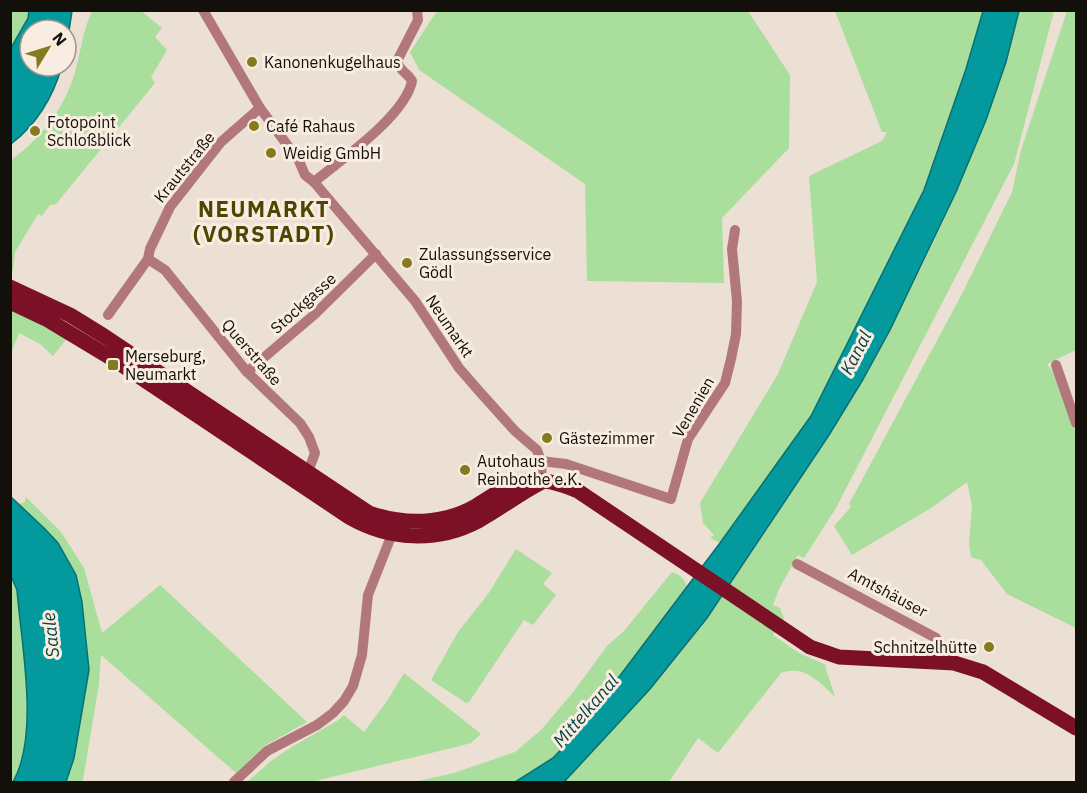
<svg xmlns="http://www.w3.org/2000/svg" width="1087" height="793" viewBox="0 0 1087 793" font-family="'IBM Plex Sans',sans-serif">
<rect width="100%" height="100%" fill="#ebe0d3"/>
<!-- green -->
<g fill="#a9de9d">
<path d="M 11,11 L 29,11 L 28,18 L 11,48 Z"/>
<path d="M 92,11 L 141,11 L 162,28 L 155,37 L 167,50 L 151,77 L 155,83 L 56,204 L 50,205 L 42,216 L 38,214 L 15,252 L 13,271 L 11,272 L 11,160 C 44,136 68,104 77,64 C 82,45 84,28 92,11 Z"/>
<path d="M 437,11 L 748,11 L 790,75 L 789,148 L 722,218 L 724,283 L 587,281 L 585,184 L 419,70 L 410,52 Z"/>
<path d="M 835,11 L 983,11 L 966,69 L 924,190 L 811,416 L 720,543 L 710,538 L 714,535 L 703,523 L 700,503 L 778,374 L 817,282 L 809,176 L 882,141 L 887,132 L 882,132 Z"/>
<path d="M 1019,11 L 1054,11 L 1014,164 L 836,508 L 804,558 L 798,555 L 779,589 L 773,605 L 780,608 L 784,619 L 773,635 L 799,653 L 826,665 L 826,669 L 835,697 C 818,681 805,665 781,673 L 718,753 L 698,738 L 669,782 L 564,782 C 613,729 664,677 707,618 C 731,585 753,550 775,516 C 879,360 972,193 1019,11 Z"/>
<path d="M 1067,11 L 1076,11 L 1076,350 L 1047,364 L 1053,372 L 1076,434 L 1076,628 L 1007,594 L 981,560 L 971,557 L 969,543 L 972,506 L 967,482 L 931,508 L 852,555 L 834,526 L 851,507 L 849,504 L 962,294 L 1012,192 L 1021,150 Z"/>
<path d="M 11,308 L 68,337 L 53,356 L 40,344 L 19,333 L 11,353 Z"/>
<path d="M 26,497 L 61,532 L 84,568 L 102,633 L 160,585 L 307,722 L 264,746 L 236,773 L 101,655 L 99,684 L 83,780 L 81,782 L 66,782 L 74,758 L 89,670 L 82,602 L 76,575 L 58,543 L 18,504 L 25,502 Z"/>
<path d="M 516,549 L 552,573 L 543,584 L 556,595 L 533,625 L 524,620 L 469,702 L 466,703 L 431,680 L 458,632 L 488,594 Z"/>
<path d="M 672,572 C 680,575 684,578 687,587 L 576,734 L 553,758 L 515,782 L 414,782 L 454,773 L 515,752 L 541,730 L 574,691 L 607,646 L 624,631 Z"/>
<path d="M 10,576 L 17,590 C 21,643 40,736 13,782 L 10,782 Z"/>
<path d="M 404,673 L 481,734 L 471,743 L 456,747 L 311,782 L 247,782 L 271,761 L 290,748 L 337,721 L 344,715 L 364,732 L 387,701 Z"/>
</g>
<!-- water -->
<g fill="#049a9d" stroke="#087071" stroke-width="1.5">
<path d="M 29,11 L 72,11 L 66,51 L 66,30 L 30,30 L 30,66 L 62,66 C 53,97 37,124 11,144 L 11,48 L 28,18 Z"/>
<path d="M 983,11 L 1019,11 L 1006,62 L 986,120 L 956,192 L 890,330 L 862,381 L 829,435 L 707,618 L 650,689 L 564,782 L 515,782 L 553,758 L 576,734 L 720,543 L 811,416 L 924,190 L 966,69 Z"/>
<path d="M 11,497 L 44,528 L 58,543 L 76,575 L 82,602 L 89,670 L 74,758 L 66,782 L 13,782 C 40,735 21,643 17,590 L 11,576 Z"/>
</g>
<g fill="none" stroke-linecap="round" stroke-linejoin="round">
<!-- minor -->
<g stroke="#b2777a" stroke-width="10">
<path d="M 203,10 L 260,108 L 299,161 L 305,175 L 314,182 L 415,301 L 459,368 L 479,391 L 515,431 L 537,450 L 541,461 L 542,482"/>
<path d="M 314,182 C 342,159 405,116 412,81 C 408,73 399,71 397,61 L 418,20 L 417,10"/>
<path d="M 148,259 L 165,270 L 247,372 L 300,423 L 309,437 L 315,453 L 308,472"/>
<path d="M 108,315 L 148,259 L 150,249 L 170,207 L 221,142 L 260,108"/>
<path d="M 1056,365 L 1076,423"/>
<path d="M 247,372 L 315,314 L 376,254"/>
<path d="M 541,461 L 566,464 L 671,499 L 688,439 L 725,383 L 731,359 L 736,334 L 737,301 L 732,249 L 735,230"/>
<path d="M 797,564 L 936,638 L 948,653 L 948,663"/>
<path d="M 234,782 L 267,751 L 317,725 L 333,713 L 344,701 L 353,686 L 362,655 L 368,595 L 394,529"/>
</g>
<!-- primary -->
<g stroke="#7c1027" stroke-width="15">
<path d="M 10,287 L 70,315 L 104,336 L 369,513 C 404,525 443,525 476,506 C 491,497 507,484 525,481 C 543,478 561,484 578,491 L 810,647 L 839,657 L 954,663 L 983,672 L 1076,728"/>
<path d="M 10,302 L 48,320 L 116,361 L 349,517 C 389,540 436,543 478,521 C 500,509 520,493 542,482"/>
</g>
</g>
<!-- markers -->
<g fill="#867a1f" stroke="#f8ede0" stroke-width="2">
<circle cx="252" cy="62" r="6"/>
<circle cx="254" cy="126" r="6"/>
<circle cx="35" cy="131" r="6"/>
<circle cx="271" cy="153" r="6"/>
<circle cx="407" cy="263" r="6"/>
<rect x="107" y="359" width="12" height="12" rx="3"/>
<circle cx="547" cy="438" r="6"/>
<circle cx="465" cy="470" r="6"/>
<circle cx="989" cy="647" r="6"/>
</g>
<g text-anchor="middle" stroke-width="6" stroke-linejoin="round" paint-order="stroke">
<!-- poi labels -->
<g font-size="16" fill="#130f0b" stroke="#f8ede0" text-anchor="start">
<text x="264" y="68">Kanonenkugelhaus</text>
<text x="47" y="128">Fotopoint<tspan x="47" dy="18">Schloßblick</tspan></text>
<text x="266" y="132">Café Rahaus</text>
<text x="283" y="159">Weidig GmbH</text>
<text x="419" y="260">Zulassungsservice<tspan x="419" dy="18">Gödl</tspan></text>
<text x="125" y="362">Merseburg,<tspan x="125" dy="18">Neumarkt</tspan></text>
<text x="559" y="444">Gästezimmer</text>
<text x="477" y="467">Autohaus<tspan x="477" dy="18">Reinbothe e.K.</tspan></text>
<text x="977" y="653" text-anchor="end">Schnitzelhütte</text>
</g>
<!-- street labels -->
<g font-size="16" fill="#130f0b" stroke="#f8ede0">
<text transform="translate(184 167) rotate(-51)" y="6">Krautstraße</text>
<text transform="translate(303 303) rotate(-42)" y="6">Stockgasse</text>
<text transform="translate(450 326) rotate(56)" y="6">Neumarkt</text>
<text transform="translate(252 352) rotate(49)" y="6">Querstraße</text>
<text transform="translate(693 407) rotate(-60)" y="6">Venenien</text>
<text transform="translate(888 592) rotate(28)" y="6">Amtshäuser</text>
</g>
<!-- water labels -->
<g font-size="18" font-style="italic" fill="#094143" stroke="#f8ede0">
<text transform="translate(856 353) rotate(-63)" y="6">Kanal</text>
<text transform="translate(51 635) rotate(-96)" y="6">Saale</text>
<text transform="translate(586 711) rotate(-49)" y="6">Mittelkanal</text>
</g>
<!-- district labels -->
<g font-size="22" font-weight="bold" letter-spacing="1.5" fill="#4d4501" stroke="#f8ede0">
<text x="264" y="217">NEUMARKT<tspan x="264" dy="25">(VORSTADT)</tspan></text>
</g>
</g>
<!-- border -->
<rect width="1087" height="793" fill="none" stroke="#130f0b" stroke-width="24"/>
<!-- north arrow -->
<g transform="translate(48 48) rotate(52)"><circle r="28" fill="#f8ede0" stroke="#9c948b" stroke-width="1.5"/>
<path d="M0-4.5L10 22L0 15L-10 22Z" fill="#867a1f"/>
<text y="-9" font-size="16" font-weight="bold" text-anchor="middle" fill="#130f0b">N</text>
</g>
</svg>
